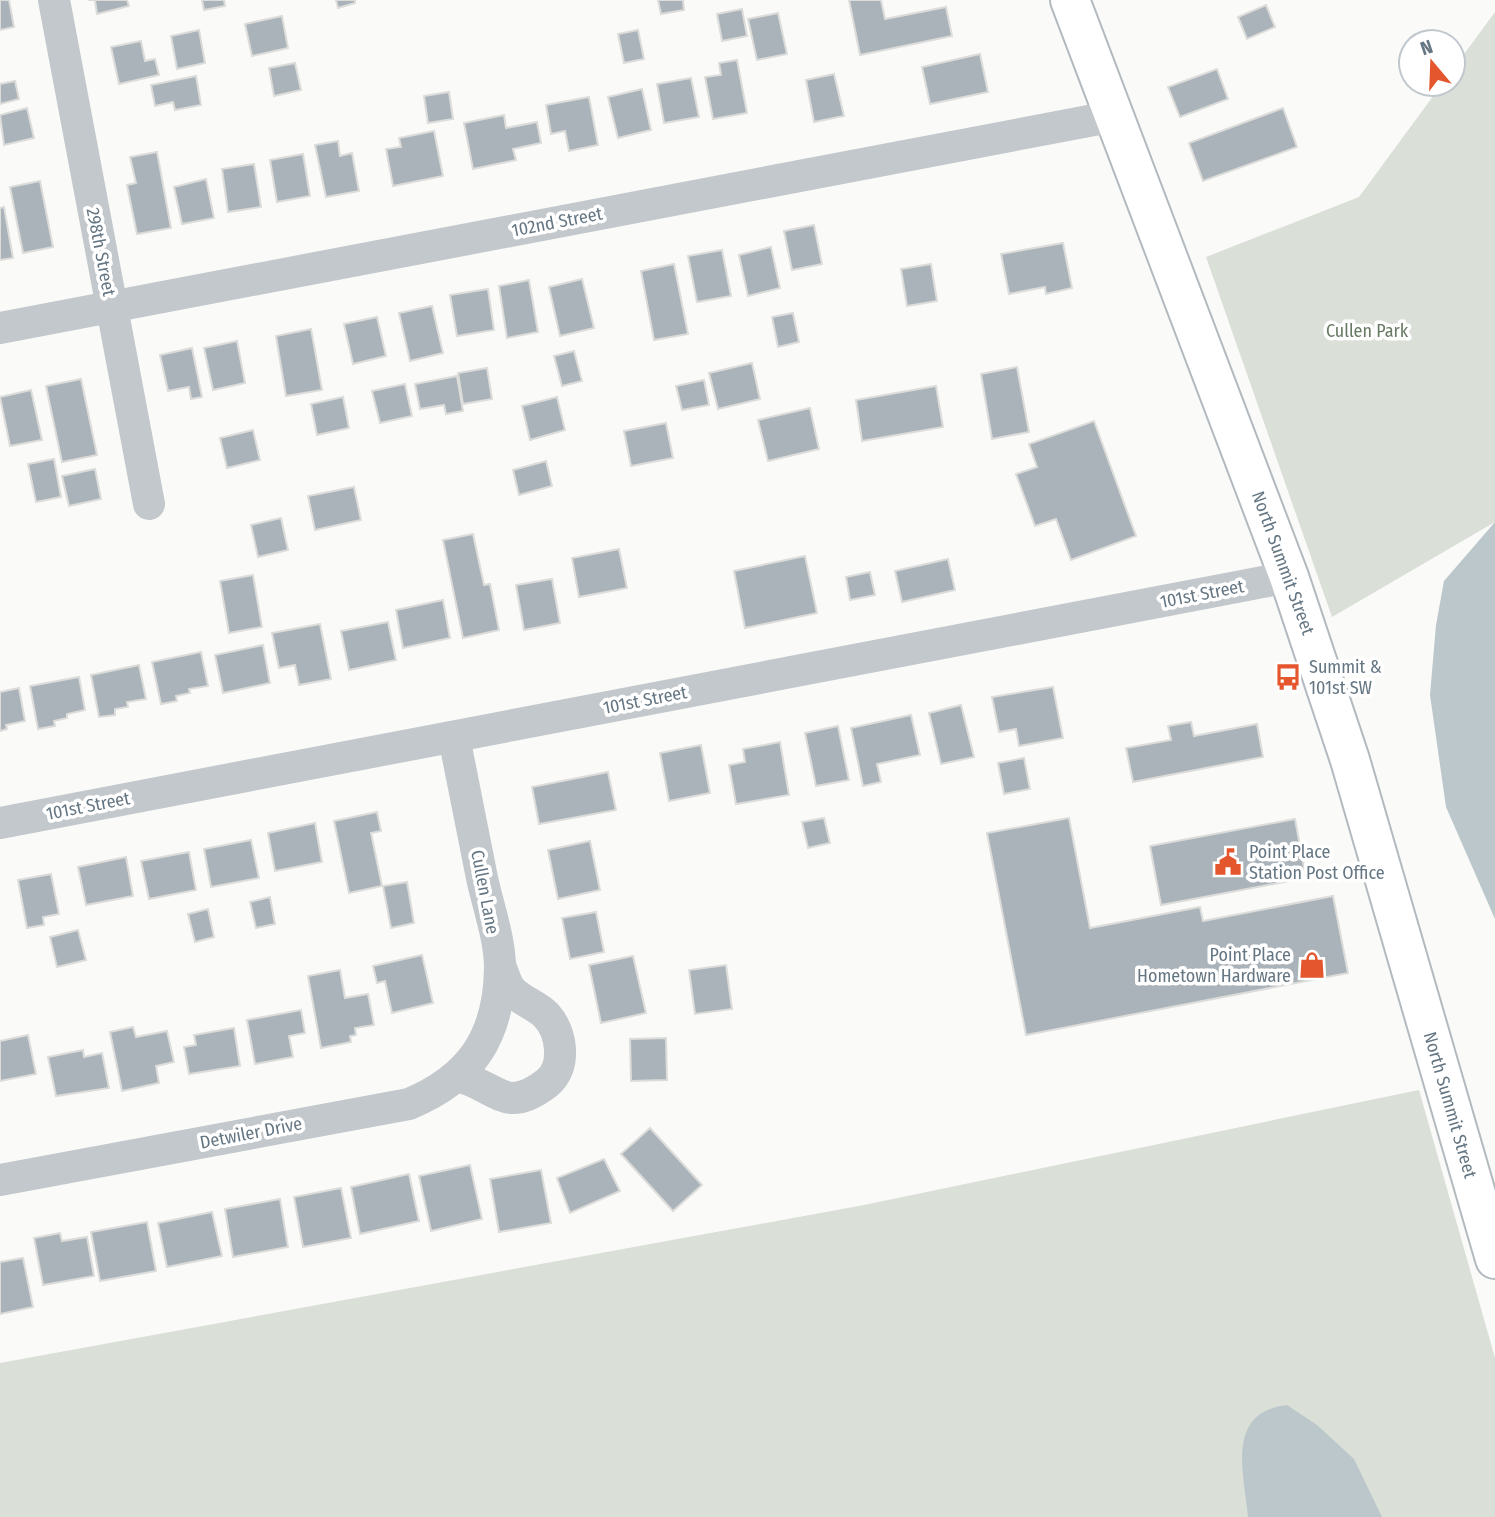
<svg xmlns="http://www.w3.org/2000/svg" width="1495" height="1517" viewBox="0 0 1495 1517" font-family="'Fira Sans Condensed',sans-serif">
<rect width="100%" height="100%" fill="#fafaf8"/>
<!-- green -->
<g fill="#dadfd7">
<path d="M 1495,12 L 1495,522 L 1332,617 L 1206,257 L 1359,197 L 1442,84 L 1453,84 L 1453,69 Z"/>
<path d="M 1419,1090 L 1495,1358 L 1495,1517 L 0,1517 L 0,1363 L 864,1205 Z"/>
</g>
<!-- water -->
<g fill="#bbc7cb">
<path d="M 1495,522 L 1495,919 L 1446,807 L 1430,695 L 1436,625 L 1444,581 Z"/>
<path d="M 1287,1405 L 1317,1425 L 1354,1459 L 1382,1517 L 1248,1517 C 1244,1473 1225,1412 1287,1405 Z"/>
</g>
<!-- building -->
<g fill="#aab3b9" stroke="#dcdcda" stroke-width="2">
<path d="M 0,0 L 9,0 L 14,27 L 0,30 Z"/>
<path d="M 88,0 L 127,0 L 129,6 L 97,14 L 95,0 Z"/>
<path d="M 202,0 L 224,0 L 225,6 L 204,10 Z"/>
<path d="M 336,0 L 355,0 L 355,3 L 338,8 Z"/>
<path d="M 658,0 L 683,0 L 684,10 L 661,14 Z"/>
<path d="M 849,0 L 881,0 L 885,19 L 946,7 L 952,36 L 860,55 Z"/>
<path d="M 1266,5 L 1275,27 L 1247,39 L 1238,17 Z"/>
<path d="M 742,9 L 747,36 L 722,41 L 717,14 Z"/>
<path d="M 778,13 L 787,54 L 757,60 L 748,19 Z"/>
<path d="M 282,16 L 288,48 L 252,56 L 245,24 Z"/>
<path d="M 199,30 L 205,63 L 177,69 L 171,36 Z"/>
<path d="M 638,30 L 644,59 L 624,63 L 618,34 Z"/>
<path d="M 141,41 L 145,61 L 155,59 L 159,75 L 119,84 L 111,47 Z"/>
<path d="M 980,54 L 988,92 L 930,104 L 922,67 Z"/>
<path d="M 737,60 L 747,113 L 713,119 L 705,77 L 721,75 L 719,63 Z"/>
<path d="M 295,63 L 301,90 L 274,96 L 269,68 Z"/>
<path d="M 1217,69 L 1228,99 L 1180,117 L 1168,87 Z"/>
<path d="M 834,74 L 844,116 L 814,122 L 806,80 Z"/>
<path d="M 196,76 L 201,105 L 175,110 L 173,102 L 155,106 L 151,85 Z"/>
<path d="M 691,78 L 699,117 L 664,123 L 657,84 Z"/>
<path d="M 15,81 L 19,99 L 0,104 L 0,84 Z"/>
<path d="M 642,89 L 651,130 L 618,138 L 608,97 Z"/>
<path d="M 449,92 L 453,119 L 428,123 L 424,96 Z"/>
<path d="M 589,97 L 598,145 L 569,151 L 565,131 L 551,134 L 546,105 Z"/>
<path d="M 27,108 L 34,138 L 4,145 L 0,115 Z"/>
<path d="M 1283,108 L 1297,147 L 1203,181 L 1189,143 Z"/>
<path d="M 504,115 L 506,128 L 537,122 L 541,143 L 513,149 L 516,160 L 473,169 L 464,123 Z"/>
<path d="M 434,131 L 443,176 L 393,186 L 386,149 L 401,147 L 399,138 Z"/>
<path d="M 338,141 L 340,156 L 352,153 L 359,191 L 326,197 L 315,145 Z"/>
<path d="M 157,152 L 171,228 L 137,234 L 127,185 L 136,183 L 130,157 Z"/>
<path d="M 303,154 L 310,196 L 277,202 L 270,160 Z"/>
<path d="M 254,164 L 261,207 L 228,212 L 222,169 Z"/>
<path d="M 206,179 L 214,218 L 182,224 L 174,187 Z"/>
<path d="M 40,181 L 53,247 L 23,253 L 10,187 Z"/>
<path d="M 4,207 L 13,258 L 0,260 L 0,208 Z"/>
<path d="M 814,225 L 822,264 L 792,270 L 784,231 Z"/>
<path d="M 1063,243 L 1072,288 L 1046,294 L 1045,287 L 1009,294 L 1001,254 Z"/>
<path d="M 771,247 L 780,288 L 748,296 L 739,255 Z"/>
<path d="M 722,250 L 731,296 L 697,302 L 688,256 Z"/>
<path d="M 674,264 L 688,334 L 654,340 L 641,271 Z"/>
<path d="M 931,264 L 937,301 L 907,306 L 901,269 Z"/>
<path d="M 582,279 L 594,328 L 560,336 L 549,287 Z"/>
<path d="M 529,280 L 538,332 L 507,338 L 499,286 Z"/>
<path d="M 488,289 L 494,330 L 457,336 L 450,295 Z"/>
<path d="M 432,306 L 443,353 L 410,361 L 399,313 Z"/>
<path d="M 793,313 L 799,342 L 778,347 L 772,317 Z"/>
<path d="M 377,317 L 386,356 L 353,364 L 344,324 Z"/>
<path d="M 311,329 L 322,390 L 286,396 L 276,336 Z"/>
<path d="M 237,341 L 245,383 L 213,390 L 204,348 Z"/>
<path d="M 192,348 L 202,397 L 191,399 L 189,387 L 168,391 L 160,355 Z"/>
<path d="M 574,351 L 582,381 L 562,386 L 554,356 Z"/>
<path d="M 752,363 L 760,399 L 718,409 L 709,373 Z"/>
<path d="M 1017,367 L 1029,432 L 992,439 L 981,374 Z"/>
<path d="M 487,368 L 492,399 L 463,404 L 458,373 Z"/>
<path d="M 457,376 L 463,411 L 446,414 L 444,405 L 420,409 L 415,384 Z"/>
<path d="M 81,379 L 97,455 L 62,462 L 46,386 Z"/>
<path d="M 704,380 L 709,405 L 682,410 L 676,386 Z"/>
<path d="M 405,384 L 412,416 L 380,423 L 372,391 Z"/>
<path d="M 936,386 L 943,427 L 862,441 L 856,400 Z"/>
<path d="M 31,390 L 42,440 L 10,446 L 0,397 Z"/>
<path d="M 343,397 L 349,428 L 317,435 L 311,404 Z"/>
<path d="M 557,397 L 565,430 L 530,440 L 522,406 Z"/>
<path d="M 810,408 L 819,449 L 768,461 L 758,420 Z"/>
<path d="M 1094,421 L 1136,536 L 1071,560 L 1056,519 L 1035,526 L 1016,474 L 1037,467 L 1029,444 Z"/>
<path d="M 666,423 L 673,458 L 631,466 L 624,431 Z"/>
<path d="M 253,430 L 260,460 L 227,468 L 220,438 Z"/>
<path d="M 54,459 L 61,497 L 36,502 L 28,464 Z"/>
<path d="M 546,461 L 552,486 L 519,495 L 513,470 Z"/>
<path d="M 95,469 L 101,499 L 69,506 L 62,476 Z"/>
<path d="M 354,487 L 361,520 L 315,530 L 308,496 Z"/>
<path d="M 281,518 L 288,550 L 258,557 L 251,525 Z"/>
<path d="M 473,534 L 484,585 L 490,584 L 499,630 L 463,638 L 443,540 Z"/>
<path d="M 619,549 L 627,588 L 579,597 L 572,558 Z"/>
<path d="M 805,556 L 817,613 L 745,628 L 734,571 Z"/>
<path d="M 948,559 L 955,590 L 902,602 L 895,571 Z"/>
<path d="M 870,572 L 875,595 L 850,600 L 846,577 Z"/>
<path d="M 253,575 L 262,627 L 229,633 L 220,581 Z"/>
<path d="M 552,579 L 560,623 L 524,630 L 516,585 Z"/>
<path d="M 443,600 L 450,638 L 403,648 L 396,610 Z"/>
<path d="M 388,622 L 396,660 L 349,670 L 341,631 Z"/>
<path d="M 320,624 L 331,679 L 299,685 L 295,665 L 279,668 L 272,633 Z"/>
<path d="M 263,645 L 270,683 L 223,693 L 215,655 Z"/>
<path d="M 201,652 L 208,686 L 189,689 L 190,693 L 176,696 L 177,701 L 161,704 L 152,662 Z"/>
<path d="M 139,665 L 146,699 L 127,702 L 128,707 L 115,709 L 115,715 L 99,717 L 91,675 Z"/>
<path d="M 79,677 L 85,710 L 67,714 L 67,718 L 54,721 L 55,726 L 38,729 L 30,686 Z"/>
<path d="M 1053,687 L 1063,738 L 1019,746 L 1016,729 L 999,732 L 992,697 Z"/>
<path d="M 19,688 L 25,721 L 6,725 L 7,729 L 0,731 L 0,692 Z"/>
<path d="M 961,705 L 974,757 L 941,764 L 929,713 Z"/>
<path d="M 911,715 L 920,755 L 877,764 L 881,782 L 863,786 L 851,728 Z"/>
<path d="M 1191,722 L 1194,736 L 1257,724 L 1263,757 L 1133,782 L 1126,748 L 1171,740 L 1168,726 Z"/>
<path d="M 838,726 L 849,780 L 816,786 L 805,733 Z"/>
<path d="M 780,742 L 789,795 L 736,804 L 729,765 L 745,762 L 743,749 Z"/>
<path d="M 701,745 L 710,793 L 669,801 L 660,753 Z"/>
<path d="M 1024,758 L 1030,789 L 1004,794 L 998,763 Z"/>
<path d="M 608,772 L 616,810 L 539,824 L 532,787 Z"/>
<path d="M 377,812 L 381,831 L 371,833 L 382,886 L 349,893 L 334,821 Z"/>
<path d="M 824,818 L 830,843 L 808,848 L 802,822 Z"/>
<path d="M 1069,818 L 1090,928 L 1200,907 L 1203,921 L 1333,896 L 1348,973 L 1026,1035 L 987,833 Z"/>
<path d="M 1295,819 L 1306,878 L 1161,905 L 1150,846 Z"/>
<path d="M 315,823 L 322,862 L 275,871 L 268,833 Z"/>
<path d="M 251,840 L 259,878 L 211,887 L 204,849 Z"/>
<path d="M 590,841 L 600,890 L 558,899 L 548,850 Z"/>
<path d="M 189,852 L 196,890 L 149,899 L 141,861 Z"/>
<path d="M 126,857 L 133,896 L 86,905 L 78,867 Z"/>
<path d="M 51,874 L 59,914 L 43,917 L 44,925 L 27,928 L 18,880 Z"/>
<path d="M 407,882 L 414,923 L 391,928 L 383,886 Z"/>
<path d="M 270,897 L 275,924 L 256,928 L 250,902 Z"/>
<path d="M 208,909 L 214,937 L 195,942 L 188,914 Z"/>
<path d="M 596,912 L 604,952 L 570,959 L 562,918 Z"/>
<path d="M 78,930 L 86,960 L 57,967 L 50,937 Z"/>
<path d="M 422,955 L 433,1003 L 392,1013 L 385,981 L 377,983 L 373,966 Z"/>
<path d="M 633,956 L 646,1013 L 601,1023 L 589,965 Z"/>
<path d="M 726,965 L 732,1009 L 695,1014 L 689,970 Z"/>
<path d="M 340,970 L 345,998 L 368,994 L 374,1025 L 355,1028 L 356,1035 L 350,1036 L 351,1042 L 321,1048 L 308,976 Z"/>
<path d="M 301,1010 L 305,1033 L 289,1036 L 293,1057 L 255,1064 L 247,1020 Z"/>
<path d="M 133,1027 L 136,1037 L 167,1031 L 174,1062 L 156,1066 L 159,1083 L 122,1091 L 110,1032 Z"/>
<path d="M 234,1028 L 240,1066 L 189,1074 L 184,1047 L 196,1045 L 194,1035 Z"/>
<path d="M 28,1035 L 36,1074 L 0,1081 L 0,1041 Z"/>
<path d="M 666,1038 L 667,1080 L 631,1081 L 630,1039 Z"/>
<path d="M 83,1050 L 84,1057 L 102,1053 L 109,1088 L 56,1096 L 48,1057 Z"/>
<path d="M 650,1128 L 702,1185 L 673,1211 L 621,1154 Z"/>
<path d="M 604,1159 L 620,1191 L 570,1213 L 557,1178 Z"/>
<path d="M 470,1165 L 482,1219 L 431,1231 L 419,1176 Z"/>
<path d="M 541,1170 L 551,1223 L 499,1232 L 490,1179 Z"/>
<path d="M 409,1174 L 419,1221 L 360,1234 L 351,1187 Z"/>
<path d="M 341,1188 L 351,1238 L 303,1247 L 294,1197 Z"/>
<path d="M 280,1199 L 288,1247 L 233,1257 L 225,1209 Z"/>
<path d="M 212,1212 L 222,1256 L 167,1267 L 158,1223 Z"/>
<path d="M 147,1222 L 156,1271 L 100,1281 L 91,1232 Z"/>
<path d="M 60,1233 L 62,1241 L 87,1237 L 94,1276 L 43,1285 L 34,1238 Z"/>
<path d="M 23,1258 L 33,1307 L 0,1314 L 0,1262 Z"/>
</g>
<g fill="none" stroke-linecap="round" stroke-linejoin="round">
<defs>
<path id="secondary" d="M 1070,0 L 1289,577 L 1350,760 L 1495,1259"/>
</defs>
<!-- secondary casing -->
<use href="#secondary" stroke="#b3babf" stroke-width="42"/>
<!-- street -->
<g stroke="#c3c8cc" stroke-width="32">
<path d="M 54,0 L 149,504"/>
<path d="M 0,328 L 1115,116"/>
<path d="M 0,823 L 1289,577"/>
<path d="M 459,1077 C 478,1080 497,1098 513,1098 C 526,1098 538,1090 547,1083 C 567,1067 562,1032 546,1015 C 536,1005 521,1001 511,990 C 506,984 503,973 500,965"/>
<path d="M 0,1180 L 409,1104 C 471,1078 499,1037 500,968 C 500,939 488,906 482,878 C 473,831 463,784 454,737"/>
</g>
<!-- secondary -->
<use href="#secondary" stroke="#fff" stroke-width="38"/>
</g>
<!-- icons -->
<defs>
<symbol id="bus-bare" viewBox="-9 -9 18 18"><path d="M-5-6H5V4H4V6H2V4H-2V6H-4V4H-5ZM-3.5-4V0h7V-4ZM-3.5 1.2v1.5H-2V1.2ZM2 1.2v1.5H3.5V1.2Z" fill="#e4572e" stroke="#fff" stroke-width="2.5" paint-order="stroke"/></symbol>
<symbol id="civic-bare" viewBox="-9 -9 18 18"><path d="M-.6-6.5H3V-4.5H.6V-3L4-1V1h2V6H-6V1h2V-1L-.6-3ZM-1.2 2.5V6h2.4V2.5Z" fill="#e4572e" stroke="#fff" stroke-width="2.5" paint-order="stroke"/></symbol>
<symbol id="shop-bare" viewBox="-9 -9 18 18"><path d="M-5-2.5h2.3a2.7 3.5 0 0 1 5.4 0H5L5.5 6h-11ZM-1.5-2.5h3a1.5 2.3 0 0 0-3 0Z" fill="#e4572e" stroke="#fff" stroke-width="2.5" paint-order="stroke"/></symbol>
</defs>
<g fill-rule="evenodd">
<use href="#bus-bare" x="1269" y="658" width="38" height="38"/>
<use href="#civic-bare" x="1209" y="843" width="38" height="38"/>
<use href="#shop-bare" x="1293" y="946" width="38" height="38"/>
</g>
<g text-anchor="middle" stroke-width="7" stroke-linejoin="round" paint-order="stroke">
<!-- street labels -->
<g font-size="18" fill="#657683" stroke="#fff">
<text transform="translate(557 222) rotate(-11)" y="6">102nd Street</text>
<text transform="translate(101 252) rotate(79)" y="6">298th Street</text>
<text transform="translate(1283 563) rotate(70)" y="6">North Summit Street</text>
<text transform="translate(1202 594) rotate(-11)" y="6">101st Street</text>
<text transform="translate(645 700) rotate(-11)" y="6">101st Street</text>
<text transform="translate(88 806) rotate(-11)" y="6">101st Street</text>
<text transform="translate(485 892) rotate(79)" y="6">Cullen Lane</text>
<text transform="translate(1450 1105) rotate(74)" y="6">North Summit Street</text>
<text transform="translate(251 1133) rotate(-11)" y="6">Detwiler Drive</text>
</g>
<!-- park labels -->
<g font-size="18" fill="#687a64" stroke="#fff">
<text x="1367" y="337">Cullen Park</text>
</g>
<!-- poi labels -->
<g font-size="18" fill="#657683" stroke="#fff" text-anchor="start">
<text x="1309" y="673">Summit &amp;<tspan x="1309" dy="21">101st SW</tspan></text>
<text x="1249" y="858">Point Place<tspan x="1249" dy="21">Station Post Office</tspan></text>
<text x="1291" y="961" text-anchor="end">Point Place<tspan x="1291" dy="21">Hometown Hardware</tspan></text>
</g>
</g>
<!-- north arrow -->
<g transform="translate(1432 63) rotate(341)"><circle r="33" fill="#ffffff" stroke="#c1c8cd" stroke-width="2"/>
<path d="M0-5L12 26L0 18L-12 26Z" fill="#e4572e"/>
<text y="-10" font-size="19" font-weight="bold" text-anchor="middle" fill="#657683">N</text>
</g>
</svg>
